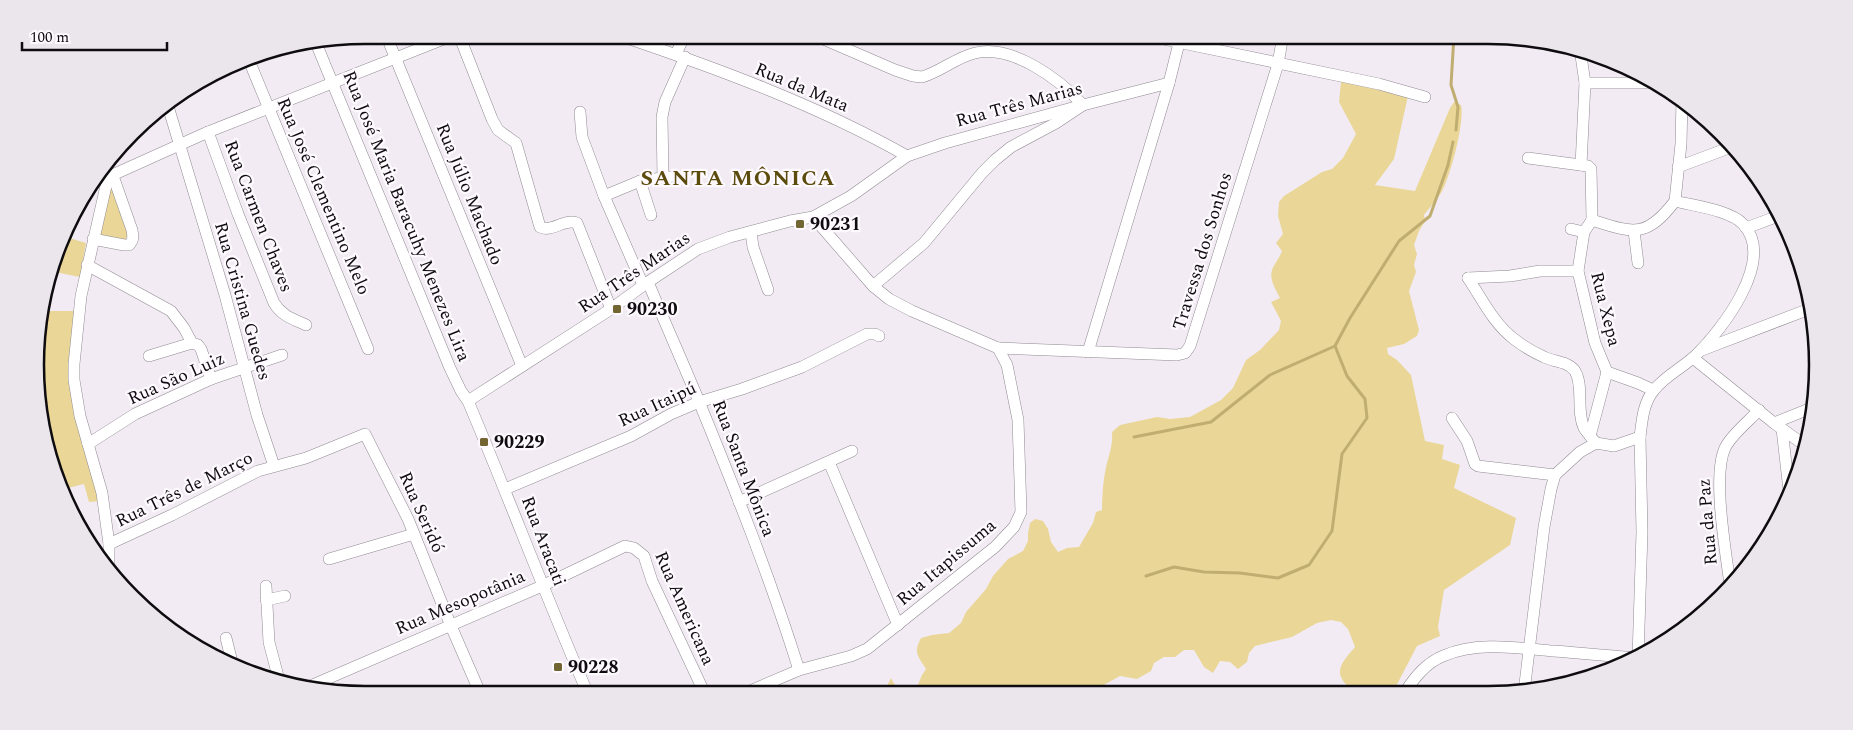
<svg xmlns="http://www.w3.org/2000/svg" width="1853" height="730" viewBox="0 0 1853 730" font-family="Spectral,serif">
<rect width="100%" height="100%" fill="#f2ebf4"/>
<!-- green -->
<g fill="#ead798">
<path d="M 1341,82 L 1408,96 L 1394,159 L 1375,185 L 1415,191 L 1450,108 L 1454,102 L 1461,105 C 1465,122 1450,178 1441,193 C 1436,201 1429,208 1424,215 L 1425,221 L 1419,231 L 1414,245 L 1417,254 L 1414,265 L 1416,272 L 1409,291 L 1419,330 L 1417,336 L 1404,344 L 1387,348 L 1388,354 L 1397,360 L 1411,375 L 1425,441 L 1444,445 L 1442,459 L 1460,465 L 1454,488 L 1516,518 L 1510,545 L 1444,590 L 1438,627 L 1440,636 L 1417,646 L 1393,692 L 1350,693 C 1349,685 1345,685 1342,679 C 1335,667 1348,656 1355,647 L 1348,629 L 1341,622 L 1331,620 L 1317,623 L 1292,637 L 1255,646 L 1249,653 L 1247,662 L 1238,669 L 1230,662 L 1220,661 L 1213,673 L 1204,667 L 1194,650 L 1184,650 L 1175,657 L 1164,657 L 1154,663 L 1151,671 L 1137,679 L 1120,676 L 1100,687 L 1093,693 L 883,694 L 891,678 L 895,685 L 905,689 L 909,688 L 915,692 L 922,675 L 926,669 C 918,656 913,653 921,638 L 932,635 L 949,633 L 961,623 L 966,612 L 986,589 L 993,576 L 1008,559 L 1023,551 L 1028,541 L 1028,533 L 1030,523 L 1035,519 L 1043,521 L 1048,529 L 1051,542 L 1058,552 L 1067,548 L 1079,547 L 1093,523 L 1096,512 L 1102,510 C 1102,496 1103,481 1106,467 C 1109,455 1113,445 1112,432 L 1120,425 L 1157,417 L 1170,419 L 1190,417 L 1221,400 L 1233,388 L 1246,360 L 1260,350 L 1279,330 L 1281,321 L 1271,302 L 1280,298 C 1276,290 1269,280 1272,270 C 1274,264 1279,259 1282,251 L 1276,243 L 1283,234 L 1278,216 L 1279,202 L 1284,196 L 1322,172 L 1332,169 L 1343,158 L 1356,134 L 1339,102 Z"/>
<path d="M 110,181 L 128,235 L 125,240 L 102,238 L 98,231 Z"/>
<path d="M 63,236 L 86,243 L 80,277 L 50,271 L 52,259 Z"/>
<path d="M 40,311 L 75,311 L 69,385 L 99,501 L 89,502 L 84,484 L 60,490 L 41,430 L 38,322 Z"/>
</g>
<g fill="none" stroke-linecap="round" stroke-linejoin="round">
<!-- stream -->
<g stroke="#c0ae70" stroke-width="3">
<path d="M 1454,35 L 1451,85 L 1458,107 L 1456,130"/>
<path d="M 1134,437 L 1211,422 L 1270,375 L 1335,346"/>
<path d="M 1146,576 L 1174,567 L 1204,572 L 1240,573 L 1278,578 L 1309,565 L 1332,531 L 1342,454 L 1367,418 L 1365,399 L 1347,376 L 1335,346 L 1350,318 L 1399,241 L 1430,216 L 1448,165 L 1453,142"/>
</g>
<defs>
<g id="minor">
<path d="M 386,35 L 522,366"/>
<path d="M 459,35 L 492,119 L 498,130 L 516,143 L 540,227 C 552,233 564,218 577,223 L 611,309"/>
<path d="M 814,35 L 895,70 L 913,76 L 922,77 C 940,72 957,57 975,53 C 1012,44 1059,79 1083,105 L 1056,123 L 1011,147 L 995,160 L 982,173 L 924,243 L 873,286"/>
<path d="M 1144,35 L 1379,84 L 1425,97"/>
<path d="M 624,37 C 719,69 819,106 907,156"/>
<path d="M 316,43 L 450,368 L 461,391 L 468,401 C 509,498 546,597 588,694"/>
<path d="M 1580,49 L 1585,83 L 1581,165"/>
<path d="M 676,54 L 685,35"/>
<path d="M 248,58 L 368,349"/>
<path d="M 1585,83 L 1656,83"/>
<path d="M 167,103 L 225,295 L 257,415 L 274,466"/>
<path d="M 580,112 L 582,137 L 604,196 L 643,285"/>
<path d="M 208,132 L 238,214 L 274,303 C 282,316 293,319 306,325"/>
<path d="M 1528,158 L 1588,166 L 1591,169 L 1592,220 L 1584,232 L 1578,271 L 1595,343 L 1607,372"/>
<path d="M 106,167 L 108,177 L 81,296 L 74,364 L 74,380 L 80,416 L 102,493 L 109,544 L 109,568"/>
<path d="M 1678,167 L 1734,146"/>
<path d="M 108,177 L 208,132 L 454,35"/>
<path d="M 663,177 L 662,117 L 665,102 L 685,57"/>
<path d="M 640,181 L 651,215"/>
<path d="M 604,196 L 640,181 L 669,177"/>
<path d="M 1592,220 C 1633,233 1646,239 1675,201"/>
<path d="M 1746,228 L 1781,215"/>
<path d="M 1571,229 L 1584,232"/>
<path d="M 1634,231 L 1638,263"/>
<path d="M 751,232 L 753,247 L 768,290"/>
<path d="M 93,239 L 124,245 L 129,245 C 134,240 133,236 132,230 L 113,176"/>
<path d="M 87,265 L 171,311 L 184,328 L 192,343 L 198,345 L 201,349 L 211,379"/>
<path d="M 1468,278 C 1482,299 1494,324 1514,339 C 1523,346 1533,352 1544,357 C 1554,362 1568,361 1575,371 C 1584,386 1576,411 1584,428 C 1587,433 1592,438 1596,443"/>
<path d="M 1468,278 L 1510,276 L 1540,271 L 1578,271"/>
<path d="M 648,282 C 665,323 683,363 700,404 C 736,492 771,580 799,670"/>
<path d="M 998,348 L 1177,355 L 1185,353 L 1190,346 L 1278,64 L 1283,35"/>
<path d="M 1702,350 L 1812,308"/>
<path d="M 1088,352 L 1169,83 L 1181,35"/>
<path d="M 149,356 L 192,343"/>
<path d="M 1693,358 L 1774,423 L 1807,447"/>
<path d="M 1607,372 L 1638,383 L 1653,390"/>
<path d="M 468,401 L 611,309 L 648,282 L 698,249 L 730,237 L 790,221 L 813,217 L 851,196 L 907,156 L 945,143 L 1083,105 L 1169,83"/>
<path d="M 1452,418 L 1467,441 L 1475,464 L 1478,466 L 1555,475"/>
<path d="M 1774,423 L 1814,407"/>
<path d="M 1782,429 L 1789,490"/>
<path d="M 1590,436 L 1607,372"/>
<path d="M 88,444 L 135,414 L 211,379 L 282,355"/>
<path d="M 829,462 L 898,625"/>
<path d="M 505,489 L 631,436 L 671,414 L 699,402 L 742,389 L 802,367 L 867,334 L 875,334 L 879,336"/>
<path d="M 739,502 L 852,451"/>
<path d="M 109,544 L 172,515 L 258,471 L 306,458 L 365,434 L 408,519 L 451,626 L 481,695"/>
<path d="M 329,559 L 414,534"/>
<path d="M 1730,585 C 1726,552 1712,476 1725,448 C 1731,435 1749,421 1759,410"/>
<path d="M 266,586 L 269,642 L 280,684"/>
<path d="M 266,600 L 285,596"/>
<path d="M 226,638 L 233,666"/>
<path d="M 1638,658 L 1642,532 L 1640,437 C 1642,421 1643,403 1654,390 C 1665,376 1682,368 1695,356 C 1721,331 1777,260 1743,224 C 1730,210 1694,206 1675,201 L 1681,144 L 1682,99"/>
<path d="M 308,687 L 542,586 L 625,546 L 634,548 L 644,556 L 652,581 L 705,694"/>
<path d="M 1405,692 C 1415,677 1426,663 1443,656 C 1477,641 1518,648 1553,651 C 1582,653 1610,656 1638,658"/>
<path d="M 1524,692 L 1544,527 L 1551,489 L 1555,475 L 1580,452 L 1596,443 L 1614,446 L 1640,437"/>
<path d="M 743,694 L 799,670 L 851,656 L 867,649 L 995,547 L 1014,527 L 1021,512 L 1018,420 L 1007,365 L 998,348 L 912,311 L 889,299 L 873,286 L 813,217"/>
</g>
</defs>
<!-- minor casing -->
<use href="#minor" stroke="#918a92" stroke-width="12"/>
<!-- minor -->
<use href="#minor" stroke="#fff" stroke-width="11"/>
</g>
<!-- markers -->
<g fill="#736532" stroke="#fef9ff" stroke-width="2">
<rect x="795" y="219" width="10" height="10" rx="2.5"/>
<rect x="612" y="304" width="10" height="10" rx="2.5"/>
<rect x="479" y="437" width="10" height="10" rx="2.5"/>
<rect x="553" y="662" width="10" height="10" rx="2.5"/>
</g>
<g text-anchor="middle" stroke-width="4.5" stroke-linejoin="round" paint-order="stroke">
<!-- street labels -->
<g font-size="18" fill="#0e0c0f" stroke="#fef9ff">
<text transform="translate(802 87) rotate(23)" y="6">Rua da Mata</text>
<text transform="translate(1019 104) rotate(-15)" y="6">Rua Três Marias</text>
<text transform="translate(470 194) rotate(68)" y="6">Rua Júlio Machado</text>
<text transform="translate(324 196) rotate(67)" y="6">Rua José Clementino Melo</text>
<text transform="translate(259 216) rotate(69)" y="6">Rua Carmen Chaves</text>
<text transform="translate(407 216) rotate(68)" y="6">Rua José Maria Baracuhy Menezes Lira</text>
<text transform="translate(1202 251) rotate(-73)" y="6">Travessa dos Sonhos</text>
<text transform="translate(634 272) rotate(-34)" y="6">Rua Três Marias</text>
<text transform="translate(243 301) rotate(74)" y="6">Rua Cristina Guedes</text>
<text transform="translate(1606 309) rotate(76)" y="6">Rua Xepa</text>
<text transform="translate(176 378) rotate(-24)" y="6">Rua São Luiz</text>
<text transform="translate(657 404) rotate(-25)" y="6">Rua Itaipú</text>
<text transform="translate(744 468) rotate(69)" y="6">Rua Santa Mônica</text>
<text transform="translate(184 489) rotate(-26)" y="6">Rua Três de Março</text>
<text transform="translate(422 512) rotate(66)" y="6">Rua Seridó</text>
<text transform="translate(1707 522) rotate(-95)" y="6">Rua da Paz</text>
<text transform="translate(544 541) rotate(69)" y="6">Rua Aracati</text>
<text transform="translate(946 562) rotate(-40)" y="6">Rua Itapissuma</text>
<text transform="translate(460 602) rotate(-23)" y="6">Rua Mesopotânia</text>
<text transform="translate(685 608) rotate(66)" y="6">Rua Americana</text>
</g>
<!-- poi labels -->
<g font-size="18" font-weight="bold" fill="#0e0c0f" stroke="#fef9ff" text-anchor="start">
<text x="810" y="230">90231</text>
<text x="627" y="315">90230</text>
<text x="494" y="448">90229</text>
<text x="568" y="673">90228</text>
</g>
<!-- district labels -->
<g font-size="22" font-weight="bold" letter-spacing="1" fill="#5b4b0c" stroke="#fef9ff">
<text x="738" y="185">SANTA MÔNICA</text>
</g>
</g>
<!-- crop -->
<path d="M0 0H1853V730H0ZM365 44H1488A321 321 0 0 1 1809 365V365A321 321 0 0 1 1488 686H365A321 321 0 0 1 44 365V365A321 321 0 0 1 365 44Z" fill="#ebe6ec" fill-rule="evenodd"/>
<path fill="none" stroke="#0e0c0f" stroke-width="2.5" d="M365 44H1488A321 321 0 0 1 1809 365V365A321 321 0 0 1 1488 686H365A321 321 0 0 1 44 365V365A321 321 0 0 1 365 44Z"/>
<!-- scale -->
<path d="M22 42v8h145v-8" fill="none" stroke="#0e0c0f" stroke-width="2.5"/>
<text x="30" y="42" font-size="15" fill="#0e0c0f" stroke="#fef9ff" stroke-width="4" paint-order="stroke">100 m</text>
</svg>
